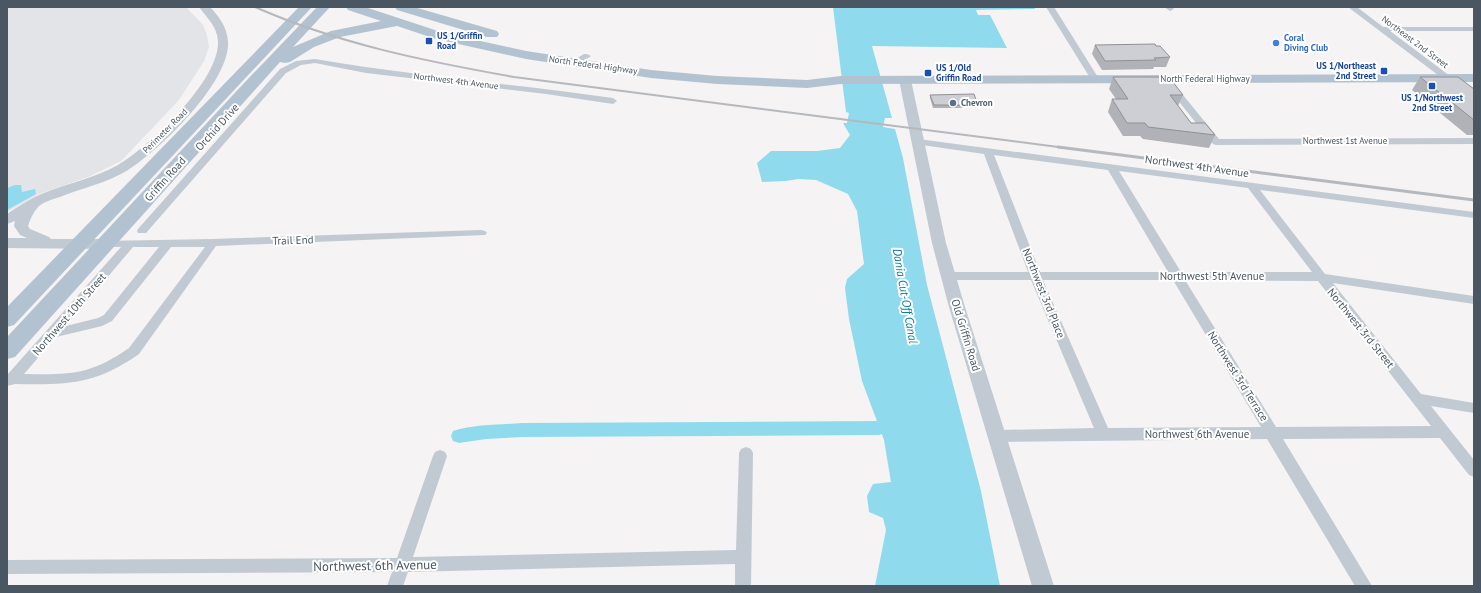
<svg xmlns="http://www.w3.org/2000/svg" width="1481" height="593" viewBox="0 0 1481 593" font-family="'PT Sans',sans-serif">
<rect width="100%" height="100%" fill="#f5f3f3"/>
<!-- airport -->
<path fill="#e2e4e7" d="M 7,7 L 186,7 L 203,25 L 207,35 L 209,47 L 204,61 L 179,100 L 121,161 L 88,177 L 39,194 L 7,212 Z"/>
<!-- water -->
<g fill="#90daee">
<path d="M 833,7 L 1034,7 L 1035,9 L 976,10 L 978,15 L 990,15 L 1007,48 L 872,46 L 892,118 L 885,118 L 883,127 L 895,129 L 903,158 L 927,285 L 981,491 L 1000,586 L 875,586 L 886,530 L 883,518 L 869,512 L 867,496 L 873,484 L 891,482 L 884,440 L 862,381 L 849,319 L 845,288 L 847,279 L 864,264 L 857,211 L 848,194 L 816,180 L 798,179 L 786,181 L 762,182 L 757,163 L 771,151 L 817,151 L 840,148 L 850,135 L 843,123 L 847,123 L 849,113 L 846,112 Z"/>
<path d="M 15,185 L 21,185 L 22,192 L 35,189 L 36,194 L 7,210 L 7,188 Z"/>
</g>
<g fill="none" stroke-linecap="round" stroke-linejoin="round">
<!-- canal -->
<path fill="#90daee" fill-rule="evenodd" d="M 879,421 L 885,423 L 887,428 L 885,433 L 879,435 L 522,437 L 486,439 L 459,443 L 453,441 L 451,436 L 453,431 C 475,424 499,425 522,423 Z"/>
<!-- minor -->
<g fill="#c1cad2" fill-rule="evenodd">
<path d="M 1046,7 L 1054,7 L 1099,79 L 1098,81 L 1092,81 Z"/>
<path d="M 1164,7 L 1172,7 L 1174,9 L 1170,11 Z"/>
<path d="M 1348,7 L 1357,7 L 1383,27 L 1474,27 L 1474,31 L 1390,31 L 1474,94 L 1474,101 L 1471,100 Z"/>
<path d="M 584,54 L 587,54 L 591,56 L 578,65 L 572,65 L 571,63 L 572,61 Z"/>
<path d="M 315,59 C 414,76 514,84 613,98 L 617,101 L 613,104 L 546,94 L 366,73 L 315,63 L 301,65 L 286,73 L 146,233 L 138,233 L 137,231 L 138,229 L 280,69 L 296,61 Z"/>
<path d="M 1171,83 L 1174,84 L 1219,139 L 1474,138 L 1474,144 L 1216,145 L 1213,144 L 1168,88 L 1167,86 Z"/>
<path d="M 918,139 L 1474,212 L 1474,218 L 1260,190 L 1325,274 L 1474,296 L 1474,304 L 1333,283 L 1421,394 L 1474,403 L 1474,413 L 1431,406 L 1474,460 L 1474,477 L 1469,475 L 1440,438 L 1283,439 L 1372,586 L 1355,586 L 1267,439 L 998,442 L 993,440 L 991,436 L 993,432 L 998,430 L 1094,428 L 1031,280 L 948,280 L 944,279 L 942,276 L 944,273 L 948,272 L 1028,272 L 984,154 L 915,144 L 913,142 ZM 994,155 L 1108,170 L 1168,272 L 1040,272 ZM 1119,171 L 1248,188 L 1312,272 L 1181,272 ZM 1043,280 L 1173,280 L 1261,427 L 1108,428 ZM 1185,280 L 1318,281 L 1431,426 L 1276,427 Z"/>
<path d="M 481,230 L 485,231 L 487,233 L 485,235 L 216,246 L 139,354 C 95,385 66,385 15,384 L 7,386 L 7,375 L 121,247 L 102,247 L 100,244 L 102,241 L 213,239 ZM 133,247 L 159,247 L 104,315 L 98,318 L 66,326 ZM 171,247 L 205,247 L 129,348 C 90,375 70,375 24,374 L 56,337 L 102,326 L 112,321 Z"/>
<path d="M 746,447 L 751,449 L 753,453 L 751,586 L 735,586 L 735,564 L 408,572 L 403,586 L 387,586 L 392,572 L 7,574 L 7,560 L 397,558 L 433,456 L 435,452 L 440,450 L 445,452 L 447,456 L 413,557 L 736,550 L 739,453 L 741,449 Z"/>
</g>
<!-- tertiary -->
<g fill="#c1cad2" fill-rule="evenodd">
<path d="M 199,7 L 209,7 L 212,9 C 220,18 227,28 228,41 C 231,81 160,150 128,170 C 107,183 82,188 60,197 C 53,199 43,202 38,207 C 33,213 30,219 28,226 L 30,229 L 49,237 L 51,239 L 106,239 L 111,241 L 113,244 L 111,247 L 106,249 L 7,248 L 7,238 L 27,238 L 20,235 L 14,226 L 15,221 L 7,224 L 7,214 C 19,206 31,198 44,193 C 68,183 95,178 118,165 C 150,146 220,80 218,41 C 217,26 207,18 199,7 Z"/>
<path d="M 905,77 L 909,78 L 911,80 L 946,243 L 965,307 L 1054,586 L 1032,586 L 949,307 L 932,243 L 899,80 L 901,78 Z"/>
</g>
<!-- primary -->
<g fill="#b3c2d1" fill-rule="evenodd">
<path d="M 299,7 L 312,7 L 14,325 L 7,327 L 7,307 Z"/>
<path d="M 317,7 L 330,7 L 293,47 L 331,31 L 381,21 L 348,10 L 346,7 L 365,7 L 444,33 L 526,51 L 651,70 L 717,76 L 807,80 L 841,76 L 1474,74 L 1474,82 L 841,84 L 807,88 L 717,84 L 651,78 L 526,59 L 436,39 L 397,26 L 340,37 L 314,47 L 290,62 L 285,63 L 280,62 L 15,357 L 7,359 L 7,337 L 246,81 Z"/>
<path d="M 395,7 L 414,7 L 497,31 L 499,34 L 497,37 L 487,37 L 397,10 Z"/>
</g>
<!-- rail-far1 -->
<path stroke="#b5b8bd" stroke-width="2" d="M 255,7 C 339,44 424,61 514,77 L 1066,148"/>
<!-- rail -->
<path stroke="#b5b8bd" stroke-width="3" d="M 1058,147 L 1474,200"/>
</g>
<!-- wall -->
<g fill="#b0b2b7">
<path d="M 1095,45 L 1170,57 L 1166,67 L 1154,67 L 1153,69 L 1102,70 L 1092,54 Z"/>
<path d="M 1113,77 L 1183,95 L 1178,106 L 1191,123 L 1215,135 L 1209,148 L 1143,139 L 1140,136 L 1123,136 L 1108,112 L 1112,99 L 1116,99 L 1109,89 Z"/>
<path d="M 1420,77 L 1474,89 L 1474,135 L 1467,135 L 1412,90 Z"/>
<path d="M 930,95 L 978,105 L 977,108 L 933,108 L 930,98 Z"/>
</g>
<!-- building -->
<g fill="#cdcfd5" stroke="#909195">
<path d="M 1155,44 L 1156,46 L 1160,46 L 1170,57 L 1154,58 L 1156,60 L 1105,61 L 1095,45 Z"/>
<path d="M 1113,77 L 1169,77 L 1183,95 L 1170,95 L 1191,123 L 1205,123 L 1215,135 L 1148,127 L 1145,123 L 1127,123 L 1112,99 L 1128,99 Z"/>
<path d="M 1420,77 L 1458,77 L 1474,89 L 1474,120 Z"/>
<path d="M 974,94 L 978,105 L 934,105 L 930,95 Z"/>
</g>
<!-- markers -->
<g fill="#1a4fb4" stroke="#fff" stroke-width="1.5">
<rect x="425" y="37" width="8" height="8" rx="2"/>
<rect x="1380" y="67" width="8" height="8" rx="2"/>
<rect x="924" y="69" width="8" height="8" rx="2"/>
<rect x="1428" y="82" width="8" height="8" rx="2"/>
</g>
<circle fill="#3f7fe0" stroke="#fff" stroke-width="1.5" cx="1276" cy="43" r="4"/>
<circle fill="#5c6f8a" stroke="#fff" stroke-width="1.5" cx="953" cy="103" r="4"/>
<g text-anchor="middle" stroke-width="4" stroke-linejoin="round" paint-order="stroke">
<!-- far-transit labels -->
<g font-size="9" font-weight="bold" fill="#164399" stroke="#fff" text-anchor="start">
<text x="437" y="39">US 1/Griffin<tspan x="437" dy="10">Road</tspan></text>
<text x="1376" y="69" text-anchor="end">US 1/Northeast<tspan x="1376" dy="10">2nd Street</tspan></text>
<text x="936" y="71">US 1/Old<tspan x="936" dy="10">Griffin Road</tspan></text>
<text x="1432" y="101" text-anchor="middle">US 1/Northwest<tspan x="1432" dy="10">2nd Street</tspan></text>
</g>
<!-- far-shop labels -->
<g font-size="9" font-weight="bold" fill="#366cbe" stroke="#fff" text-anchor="start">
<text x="1284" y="41">Coral<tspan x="1284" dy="10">Diving Club</tspan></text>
</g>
<!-- far-street labels -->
<g font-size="9" fill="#4a5661" stroke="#fff">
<text transform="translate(1415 42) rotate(37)" y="3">Northeast 2nd Street</text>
<text transform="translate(593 65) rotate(8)" y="3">North Federal Highway</text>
<text x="1205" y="82">North Federal Highway</text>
<text transform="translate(456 81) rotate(7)" y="3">Northwest 4th Avenue</text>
<text transform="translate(165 131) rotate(-45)" y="3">Perimeter Road</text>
<text x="1345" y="144">Northwest 1st Avenue</text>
</g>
<!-- far-service labels -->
<g font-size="9" font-weight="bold" fill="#4e5e75" stroke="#fff" text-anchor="start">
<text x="961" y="106">Chevron</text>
</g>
<!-- street labels -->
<g font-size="11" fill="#4a5661" stroke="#fff">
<text transform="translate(217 127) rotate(-48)" y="4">Orchid Drive</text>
<text transform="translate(1197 166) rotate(8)" y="4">Northwest 4th Avenue</text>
<text transform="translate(165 179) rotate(-48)" y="4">Griffin Road</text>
<text transform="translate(293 240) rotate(-2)" y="4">Trail End</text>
<text x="1212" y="280">Northwest 5th Avenue</text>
<text transform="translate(1044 293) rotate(68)" y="4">Northwest 3rd Place</text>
<text transform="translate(69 314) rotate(-49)" y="4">Northwest 10th Street</text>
<text transform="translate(1361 328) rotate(51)" y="4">Northwest 3rd Street</text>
<text transform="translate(966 335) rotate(73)" y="4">Old Griffin Road</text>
<text transform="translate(1238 376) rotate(58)" y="4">Northwest 3rd Terrace</text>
<text x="1197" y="438">Northwest 6th Avenue</text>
</g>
<!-- water labels -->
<g font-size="12" font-style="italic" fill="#0c7c9b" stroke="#fff">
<text transform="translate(905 296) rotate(80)" y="4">Dania Cut-Off Canal</text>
</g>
<!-- near-street labels -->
<g font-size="13" fill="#4a5661" stroke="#fff">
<text transform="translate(375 565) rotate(-1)" y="5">Northwest 6th Avenue</text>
</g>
</g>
<!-- border -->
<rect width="1481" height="593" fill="none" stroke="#4a5661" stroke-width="16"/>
</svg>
